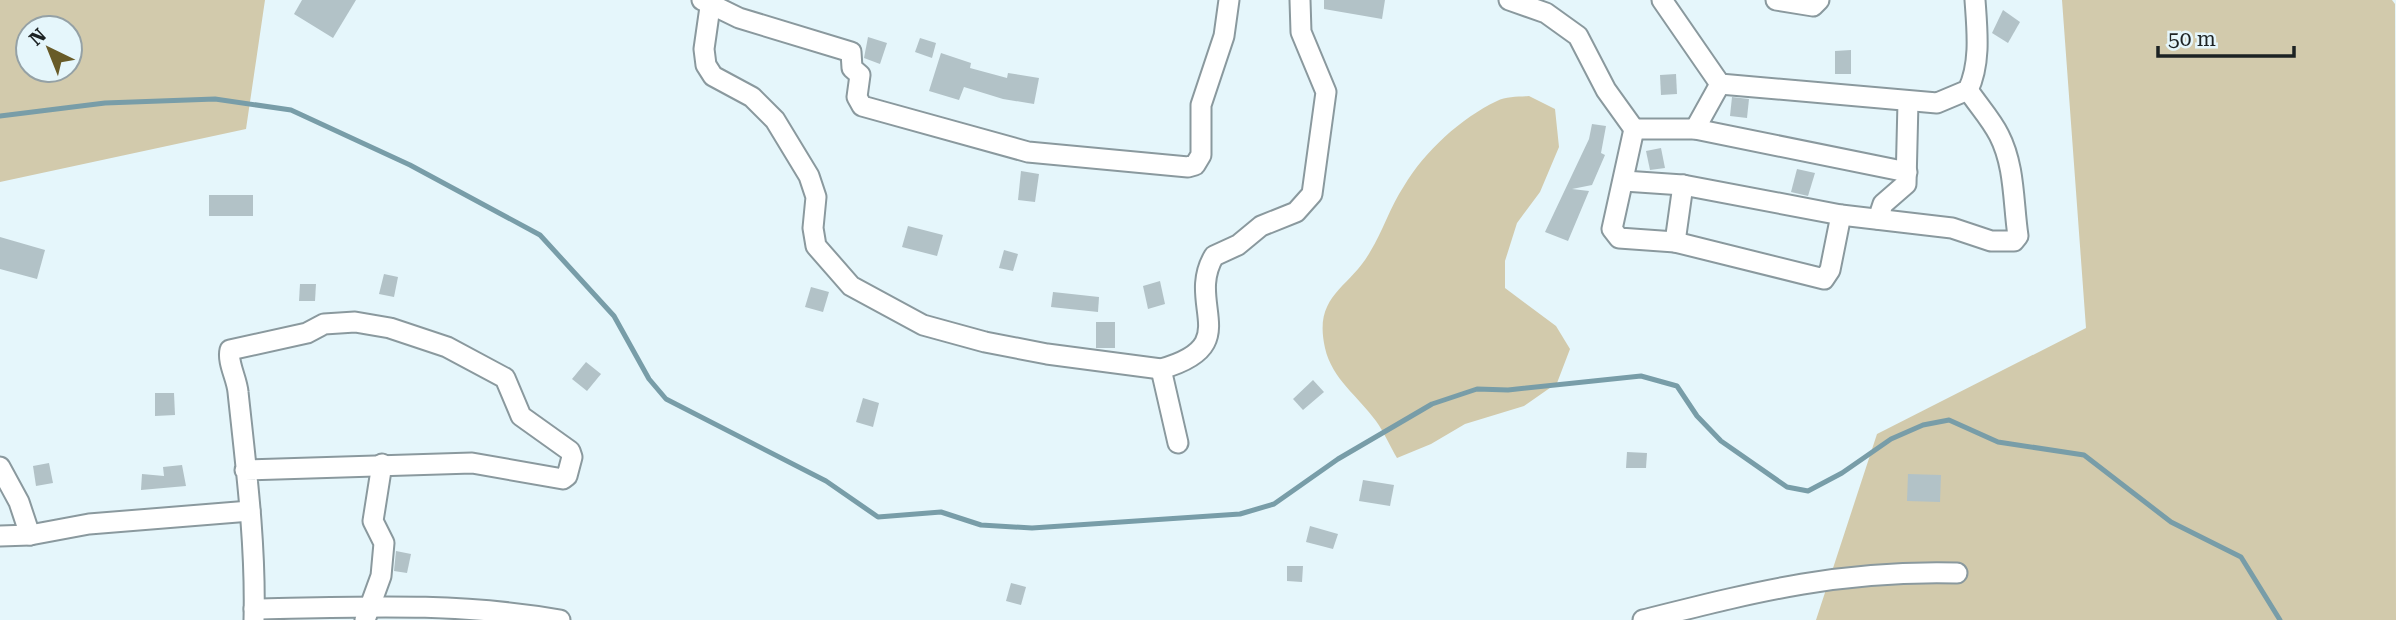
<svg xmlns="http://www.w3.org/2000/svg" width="2396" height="620" viewBox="0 0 2396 620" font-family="'Roboto Serif',serif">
<rect width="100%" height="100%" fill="#e5f6fb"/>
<!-- green -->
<g fill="#d2caac" fill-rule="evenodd">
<path d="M 0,0 L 265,0 L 246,129 L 0,182 ZM 28,28 L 70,28 L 70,70 L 28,70 Z"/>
<path d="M 2062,0 L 2392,0 L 2395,4 L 2396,620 L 1816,620 L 1877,434 L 2086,328 Z"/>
<path d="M 1529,96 L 1555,109 L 1559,147 L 1540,192 L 1517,223 L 1505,261 L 1505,288 L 1556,326 L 1570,349 L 1557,383 L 1524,406 L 1465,424 L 1431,444 L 1397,458 C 1390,446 1384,432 1376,421 C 1358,396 1332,379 1325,348 C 1313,295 1349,289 1370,252 C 1383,231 1390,207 1404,186 C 1425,151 1461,118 1497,101 C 1506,96 1519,97 1529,96 Z"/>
</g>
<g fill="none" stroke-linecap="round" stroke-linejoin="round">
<!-- stream -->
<path stroke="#789da8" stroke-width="5" d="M 0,116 L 105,103 L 215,99 L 291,110 L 410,165 L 540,235 L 614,316 L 649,379 L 666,399 L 826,481 L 878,517 L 941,512 L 981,525 L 1032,528 L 1240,514 L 1274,504 L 1338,459 L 1432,404 L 1477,389 L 1508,390 L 1641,376 L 1677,386 L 1697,416 L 1721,441 L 1787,487 L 1808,491 L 1842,473 L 1891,439 L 1923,425 L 1949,420 L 1998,442 L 2084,455 L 2171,522 L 2241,557 L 2280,620"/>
</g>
<!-- building -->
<g fill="#b2c2c7">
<path d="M 302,0 L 356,0 L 333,38 L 294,14 Z"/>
<path d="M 1324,0 L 1385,0 L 1382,19 L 1324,9 Z"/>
<path d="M 2003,10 L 2020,22 L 2008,43 L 1992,33 Z"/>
<path d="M 868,37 L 887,43 L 880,64 L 864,58 Z"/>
<path d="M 920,38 L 936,43 L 932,58 L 915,52 Z"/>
<path d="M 1851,50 L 1851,74 L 1835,74 L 1835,51 Z"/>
<path d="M 941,53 L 971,63 L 970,68 L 1007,78 L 1008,73 L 1039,78 L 1034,104 L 1003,99 L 964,87 L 959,100 L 929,91 Z"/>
<path d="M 1676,74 L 1677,94 L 1661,95 L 1660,75 Z"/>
<path d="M 1732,97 L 1749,99 L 1747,118 L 1730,116 Z"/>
<path d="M 1592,124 L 1606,126 L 1601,153 L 1605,155 L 1592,185 L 1572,189 L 1589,191 L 1568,241 L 1545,232 L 1589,139 Z"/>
<path d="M 1661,148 L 1665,168 L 1650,170 L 1646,151 Z"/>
<path d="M 1797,169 L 1815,173 L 1808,196 L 1791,192 Z"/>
<path d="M 1021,171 L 1039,174 L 1035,202 L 1018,200 Z"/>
<rect x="209" y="195" width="44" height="21"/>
<path d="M 908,226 L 943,235 L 937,256 L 902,247 Z"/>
<path d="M 0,237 L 45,250 L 37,279 L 0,269 Z"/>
<path d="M 1004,250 L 1018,254 L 1013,271 L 999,268 Z"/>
<path d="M 384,274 L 398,277 L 394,297 L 379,294 Z"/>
<path d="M 1160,281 L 1165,304 L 1148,309 L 1143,286 Z"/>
<path d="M 300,284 L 316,284 L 315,301 L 299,301 Z"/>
<path d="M 811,287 L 829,292 L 823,312 L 805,307 Z"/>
<path d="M 1053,292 L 1099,297 L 1098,312 L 1051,307 Z"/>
<rect x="1096" y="322" width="19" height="26"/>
<path d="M 586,362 L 601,374 L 587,391 L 572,379 Z"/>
<path d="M 1313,380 L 1324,392 L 1303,410 L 1293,399 Z"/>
<path d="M 155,393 L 174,393 L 175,415 L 155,416 Z"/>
<path d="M 863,398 L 879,403 L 873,427 L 856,422 Z"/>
<path d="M 1627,452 L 1647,453 L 1646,468 L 1626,468 Z"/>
<path d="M 49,463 L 53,483 L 36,486 L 33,466 Z"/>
<path d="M 182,465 L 186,486 L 141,490 L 142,474 L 164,476 L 163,467 Z"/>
<path d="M 1908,474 L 1941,475 L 1940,502 L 1907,501 Z"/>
<path d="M 1363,480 L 1394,485 L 1390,506 L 1359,501 Z"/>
<path d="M 1310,526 L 1338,534 L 1333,549 L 1306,542 Z"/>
<path d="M 396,551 L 411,554 L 407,573 L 394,571 Z"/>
<path d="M 1287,566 L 1303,566 L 1302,582 L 1287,581 Z"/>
<path d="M 1011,583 L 1026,587 L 1021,605 L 1006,601 Z"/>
</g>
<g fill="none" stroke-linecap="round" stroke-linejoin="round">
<defs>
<g id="minor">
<path d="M 702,0 L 739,18 L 851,52 L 852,68 L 860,75 L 857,97 L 862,106 L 1028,152 L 1188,167 L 1195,165 L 1201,155 L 1201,105 L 1224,36 L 1229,0"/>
<path d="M 711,0 L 704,49 L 706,65 L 713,76 L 752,97 L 775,120 L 809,176 L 816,197 L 813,228 L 816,246 L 851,286 L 923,325 L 985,342 L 1047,354 L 1161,369 C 1246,345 1185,305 1214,256 L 1238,245 L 1261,226 L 1296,212 L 1312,194 L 1326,92 L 1301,32 L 1300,0"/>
<path d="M 1509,0 L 1546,13 L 1578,36 L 1606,90 L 1634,129"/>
<path d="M 1662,0 L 1720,84 L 1937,103 L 1968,90 C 1981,63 1977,29 1975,0"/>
<path d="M 1776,0 L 1813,6 L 1819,0"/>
<path d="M 1634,129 L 1612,229 L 1619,238 L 1675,242 L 1824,279 L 1830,270 L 1841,215"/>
<path d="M 1634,129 L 1695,129 L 1907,172"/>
<path d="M 1695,129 L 1720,84"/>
<path d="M 1624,181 L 1683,185 L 1841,215 L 1952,228 L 1991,241 L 2014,241 L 2018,236 C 2013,202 2015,166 1999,135 C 1991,119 1978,105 1968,90"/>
<path d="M 1878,219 L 1883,204 L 1906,184 L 1908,102"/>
<path d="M 1675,242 L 1683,185"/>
<path d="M 1161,369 L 1178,443"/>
<path d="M 0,467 L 19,502 L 30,535"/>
<path d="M 245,470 L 472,463 L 563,479 L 567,476 L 572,457 L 570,451 L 521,416 L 505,378 L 447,347 L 390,328 L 355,322 L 324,324 L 307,333 L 230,350 C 227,362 237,379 238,392 C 246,467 256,544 254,620"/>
<path d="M 0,536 L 30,535 L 89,524 L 250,511"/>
<path d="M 254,609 C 357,607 458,602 560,620"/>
<path d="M 365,620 L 381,576 L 384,543 L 373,521 L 382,464"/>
<path d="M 1643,620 C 1755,592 1839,570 1957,573"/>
</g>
</defs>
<!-- minor casing -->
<use href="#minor" stroke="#8a999e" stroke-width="23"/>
<!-- minor -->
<use href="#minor" stroke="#fff" stroke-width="19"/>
</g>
<!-- north arrow -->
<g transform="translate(49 49) rotate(317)"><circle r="33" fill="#e5f6fb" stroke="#95a1a5" stroke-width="2"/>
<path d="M0-5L12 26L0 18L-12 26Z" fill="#685b28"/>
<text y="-10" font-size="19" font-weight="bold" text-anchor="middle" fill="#1c2223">N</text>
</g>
<!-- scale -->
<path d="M2158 46v10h136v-10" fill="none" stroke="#1c2223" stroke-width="3.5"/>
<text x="2168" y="46" font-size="21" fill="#1c2223" stroke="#e5f6fb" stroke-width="5" paint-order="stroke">50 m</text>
</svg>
